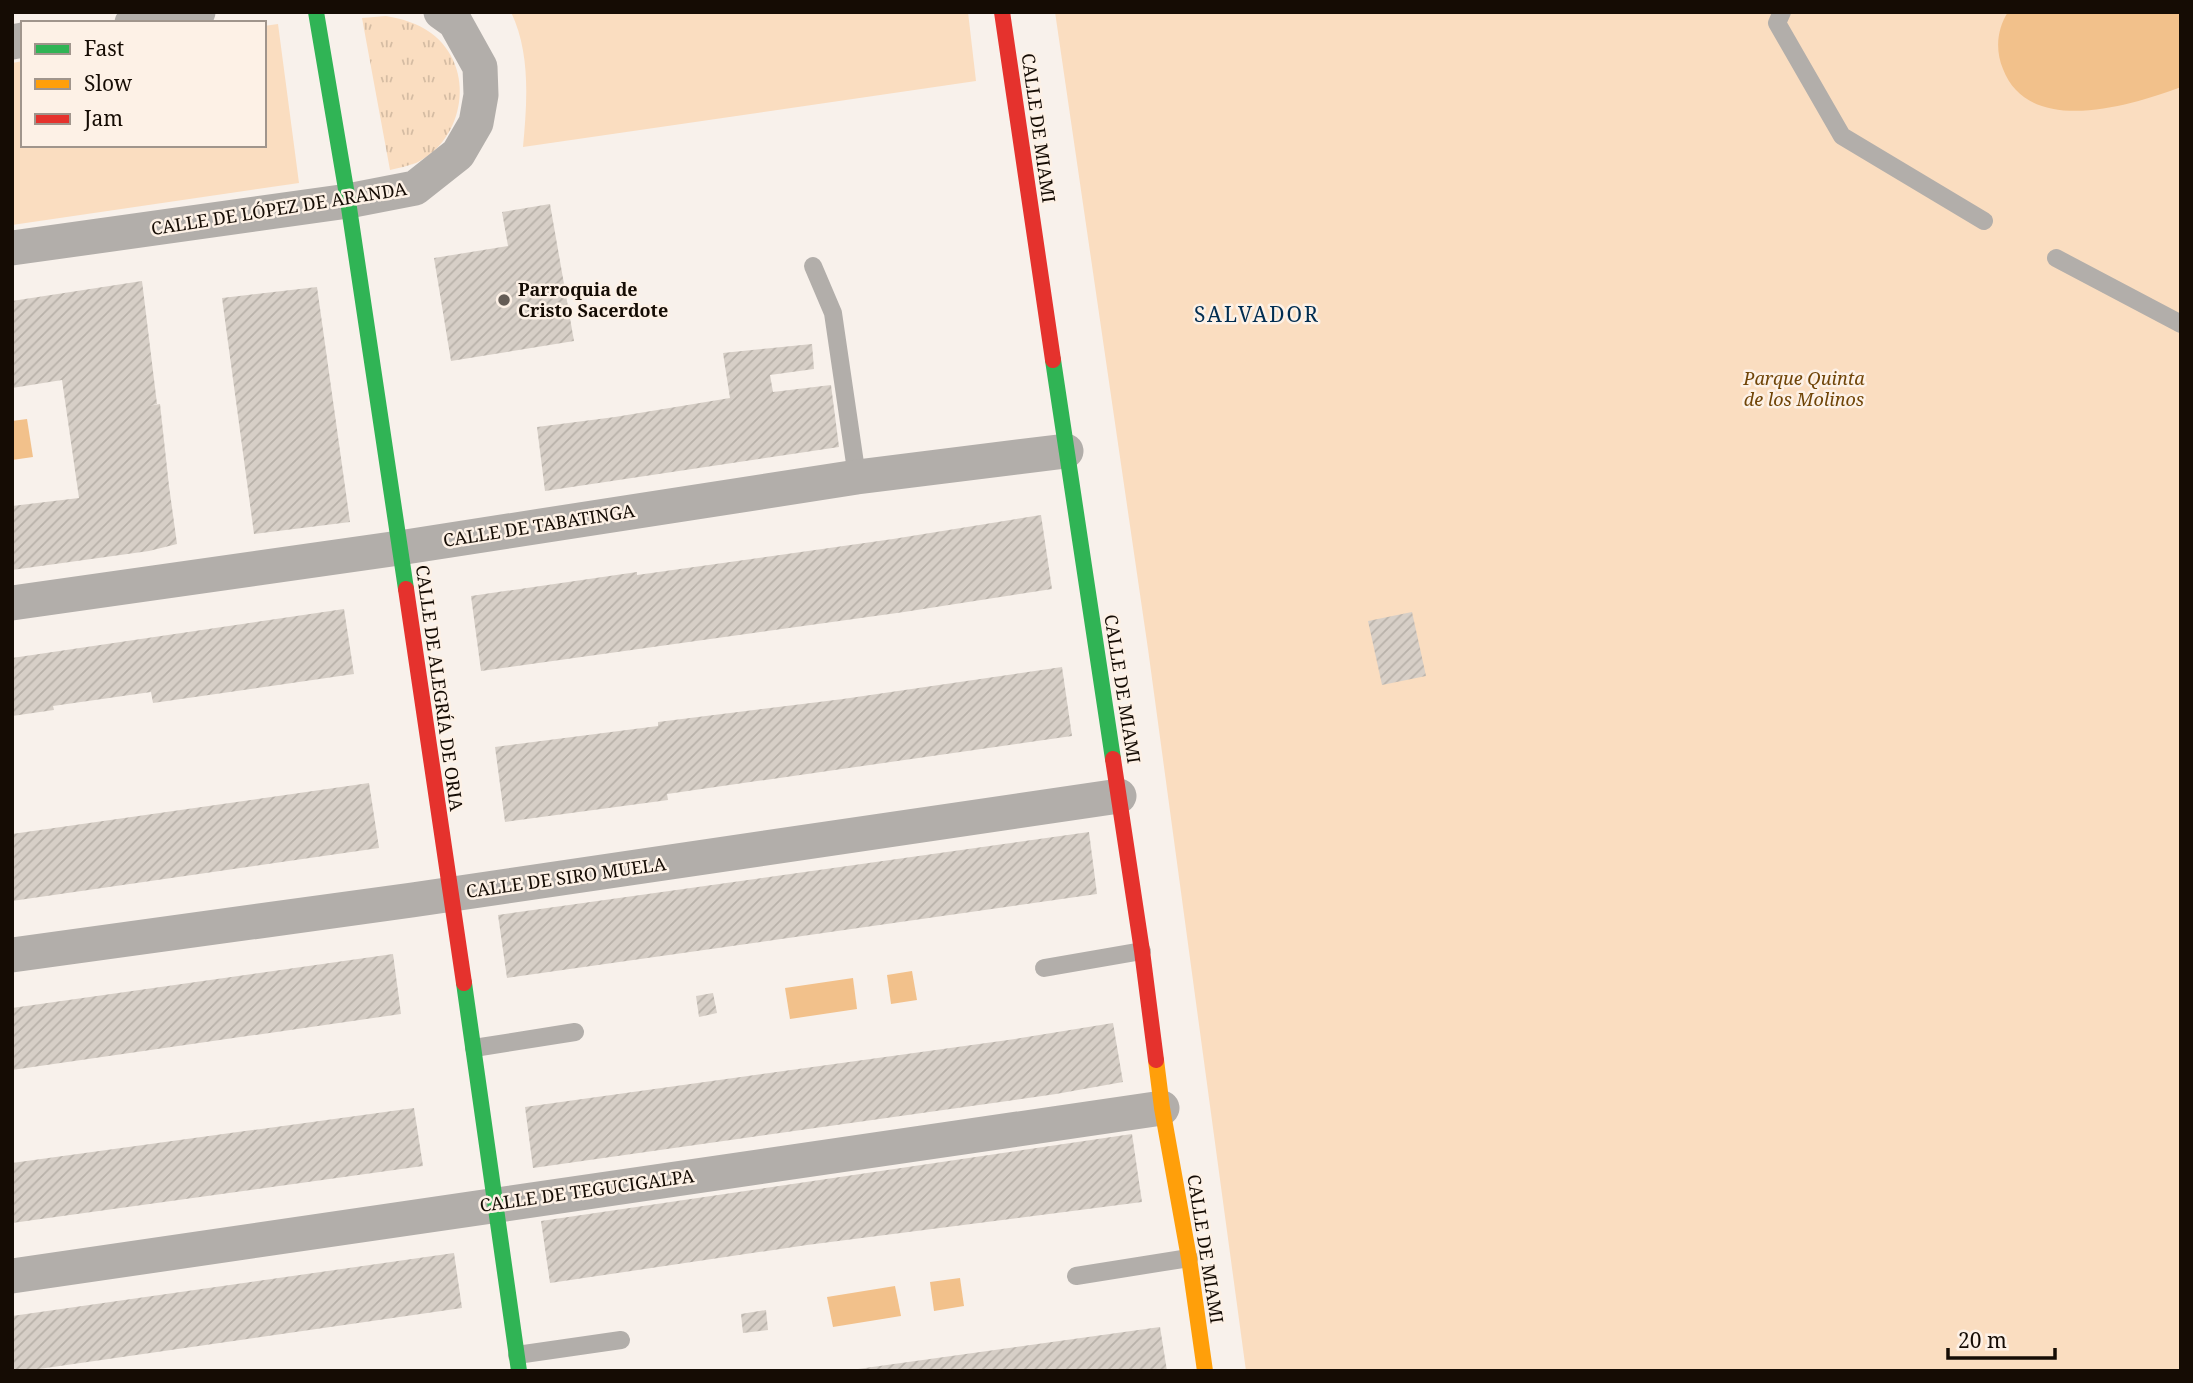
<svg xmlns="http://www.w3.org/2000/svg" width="2193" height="1383" viewBox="0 0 2193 1383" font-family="'Noto Serif',serif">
<defs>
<pattern id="grass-tufts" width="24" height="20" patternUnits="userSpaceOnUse" patternTransform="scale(1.75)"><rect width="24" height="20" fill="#faddc0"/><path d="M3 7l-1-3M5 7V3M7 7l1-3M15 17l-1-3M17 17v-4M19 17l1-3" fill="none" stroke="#d5bca3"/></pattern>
<pattern id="building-hatch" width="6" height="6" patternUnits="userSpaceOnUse" patternTransform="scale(1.75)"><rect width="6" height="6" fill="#d7cfc7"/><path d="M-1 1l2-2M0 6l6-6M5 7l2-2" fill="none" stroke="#b8b1a9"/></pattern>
</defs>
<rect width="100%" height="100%" fill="#f8f1eb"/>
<!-- grass -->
<path fill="url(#grass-tufts)" d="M 386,16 C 403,19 417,23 431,33 C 477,67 465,140 416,163 C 408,166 398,168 390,170 L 362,18 Z"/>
<!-- park -->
<g fill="#faddc0">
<path d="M 511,12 L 968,12 L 976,81 L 523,147 C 527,103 531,54 511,12 Z"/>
<path d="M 1055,12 L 2181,12 L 2181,1371 L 1246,1371 L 1148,649 Z"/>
<path d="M 278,24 L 299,183 L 12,225 L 12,63 L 23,61 L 23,145 L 264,145 L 264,26 Z"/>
</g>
<!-- water -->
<g fill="#f2c18b">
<path d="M 2008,12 L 2181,12 L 2181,87 C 2130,106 2029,137 2003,69 C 1995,50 1997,29 2008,12 Z"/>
<path d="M 27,419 L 33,457 L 12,460 L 12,421 Z"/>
<path d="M 912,971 L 917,1000 L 891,1004 L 887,975 Z"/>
<path d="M 853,978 L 857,1009 L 790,1019 L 785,988 Z"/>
<path d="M 960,1278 L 964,1306 L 934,1311 L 930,1282 Z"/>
<path d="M 895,1286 L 901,1316 L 833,1327 L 827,1297 Z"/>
</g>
<!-- building -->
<g fill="url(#building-hatch)">
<path d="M 550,204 L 574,341 L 451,361 L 434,258 L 508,246 L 502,212 Z"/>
<path d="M 142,281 L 157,404 L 148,406 L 160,404 L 169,486 L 177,544 L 149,551 L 12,570 L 12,506 L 79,498 L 62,380 L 12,388 L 12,301 Z"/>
<path d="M 317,287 L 350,522 L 254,534 L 222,298 Z"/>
<path d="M 812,344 L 814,369 L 770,375 L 773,392 L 831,385 L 839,447 L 545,491 L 537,427 L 615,417 L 730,398 L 723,353 Z"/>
<path d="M 1041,515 L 1052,589 L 904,612 L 481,671 L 471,596 L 637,572 L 637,575 L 893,539 Z"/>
<path d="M 344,609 L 354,674 L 153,703 L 151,692 L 53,706 L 54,710 L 12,716 L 12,658 Z"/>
<path d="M 1412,612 L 1426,676 L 1382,685 L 1368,621 Z"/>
<path d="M 1062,667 L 1072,736 L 667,794 L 668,800 L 505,822 L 495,747 L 658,726 L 658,722 L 843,699 Z"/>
<path d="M 369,783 L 379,848 L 12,901 L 12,834 Z"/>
<path d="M 1089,832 L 1097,894 L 507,978 L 498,915 Z"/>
<path d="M 393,954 L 401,1014 L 12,1070 L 12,1008 Z"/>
<path d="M 713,993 L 717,1013 L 699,1017 L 696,996 Z"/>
<path d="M 1113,1023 L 1123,1082 L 1056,1094 L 533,1168 L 525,1107 L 1008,1040 Z"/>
<path d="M 414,1108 L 423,1166 L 12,1223 L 12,1163 Z"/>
<path d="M 1132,1134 L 1142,1202 L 807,1245 L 550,1283 L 541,1221 Z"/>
<path d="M 454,1253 L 462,1308 L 25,1371 L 12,1371 L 12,1316 Z"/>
<path d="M 766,1310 L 768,1330 L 743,1333 L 741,1314 Z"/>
<path d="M 1160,1327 L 1167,1371 L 858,1371 L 858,1369 Z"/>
</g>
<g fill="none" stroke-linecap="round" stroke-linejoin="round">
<!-- lane -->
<g stroke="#b2aeaa" stroke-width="18">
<path d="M 1782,12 L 1777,23 L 1842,136 L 1984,221"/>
<path d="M 2056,258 L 2181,324"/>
<path d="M 813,266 L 833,313 L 857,477"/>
<path d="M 1044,968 L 1142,951"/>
<path d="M 474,1048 L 575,1032"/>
<path d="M 1076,1276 L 1189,1258"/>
<path d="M 517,1355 L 621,1340"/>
</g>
<!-- street -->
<g stroke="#b2aeaa" stroke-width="35">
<path d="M 132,23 L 198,12"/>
<path d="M 12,42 L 23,40"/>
<path d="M 12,248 L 348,201 L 415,188 L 458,154 L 476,123 L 481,95 L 480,67 L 455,22 L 441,12"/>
<path d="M 12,603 L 399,548 L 857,477 L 1066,451"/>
<path d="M 12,955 L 412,900 L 1119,796"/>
<path d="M 12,1276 L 1162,1108"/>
</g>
<!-- fast -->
<g stroke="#30b455" stroke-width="16">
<path d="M 316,12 L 348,201 L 406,589"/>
<path d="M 1053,360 L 1113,759"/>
<path d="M 464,983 L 519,1371"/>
</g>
<!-- slow -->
<path stroke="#ff9f0a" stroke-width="16" d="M 1156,1060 L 1162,1108 L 1189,1258 L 1205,1371"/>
<!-- jam -->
<g stroke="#e5322d" stroke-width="16">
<path d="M 1002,12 L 1053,360"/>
<path d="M 406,589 L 464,983"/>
<path d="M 1113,759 L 1142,951 L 1156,1060"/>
</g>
</g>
<!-- markers -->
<circle fill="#645c55" stroke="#fdf1e6" stroke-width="2.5" cx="504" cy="300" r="7"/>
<g text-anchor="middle" stroke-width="5" stroke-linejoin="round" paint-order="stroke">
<!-- street labels -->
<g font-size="18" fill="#150c04" stroke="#fdf1e6">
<text transform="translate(1038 128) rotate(82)" y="6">CALLE DE MIAMI</text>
<text transform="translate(279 209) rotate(-9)" y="6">CALLE DE LÓPEZ DE ARANDA</text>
<text transform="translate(539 526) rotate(-9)" y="6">CALLE DE TABATINGA</text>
<text transform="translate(439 688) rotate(82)" y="6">CALLE DE ALEGRÍA DE ORIA</text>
<text transform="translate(1122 689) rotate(81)" y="6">CALLE DE MIAMI</text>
<text transform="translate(566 878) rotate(-8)" y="6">CALLE DE SIRO MUELA</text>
<text transform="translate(587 1191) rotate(-8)" y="6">CALLE DE TEGUCIGALPA</text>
<text transform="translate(1205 1249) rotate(81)" y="6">CALLE DE MIAMI</text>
</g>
<!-- poi labels -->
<g font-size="18" font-weight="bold" fill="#150c04" stroke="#fdf1e6" text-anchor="start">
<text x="518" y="296">Parroquia de<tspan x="518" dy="21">Cristo Sacerdote</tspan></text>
</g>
<!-- park labels -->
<g font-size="18" font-style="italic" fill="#704508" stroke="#fdf1e6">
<text x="1804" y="385">Parque Quinta<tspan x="1804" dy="21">de los Molinos</tspan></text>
</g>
<!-- quarter labels -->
<g font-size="21" letter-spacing="2" fill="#002d51" stroke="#fdf1e6">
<text x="1257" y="322">SALVADOR</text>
</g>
</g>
<!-- border -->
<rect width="2193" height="1383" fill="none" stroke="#150c04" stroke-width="28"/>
<!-- legend -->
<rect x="21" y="21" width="245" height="126" fill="#fdf1e6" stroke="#a0958c" stroke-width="2"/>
<rect x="35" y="44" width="35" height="10" fill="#30b455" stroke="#a0958c" stroke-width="2"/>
<text x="84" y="56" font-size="21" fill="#150c04">Fast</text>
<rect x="35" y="79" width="35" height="10" fill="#ff9f0a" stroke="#a0958c" stroke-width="2"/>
<text x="84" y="91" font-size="21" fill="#150c04">Slow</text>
<rect x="35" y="114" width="35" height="10" fill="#e5322d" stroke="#a0958c" stroke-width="2"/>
<text x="84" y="126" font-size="21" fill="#150c04">Jam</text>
<!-- scale -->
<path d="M1948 1348v10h107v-10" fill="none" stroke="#150c04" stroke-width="3.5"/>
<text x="1958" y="1348" font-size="21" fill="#150c04" stroke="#fdf1e6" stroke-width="5" paint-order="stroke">20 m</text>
</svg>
